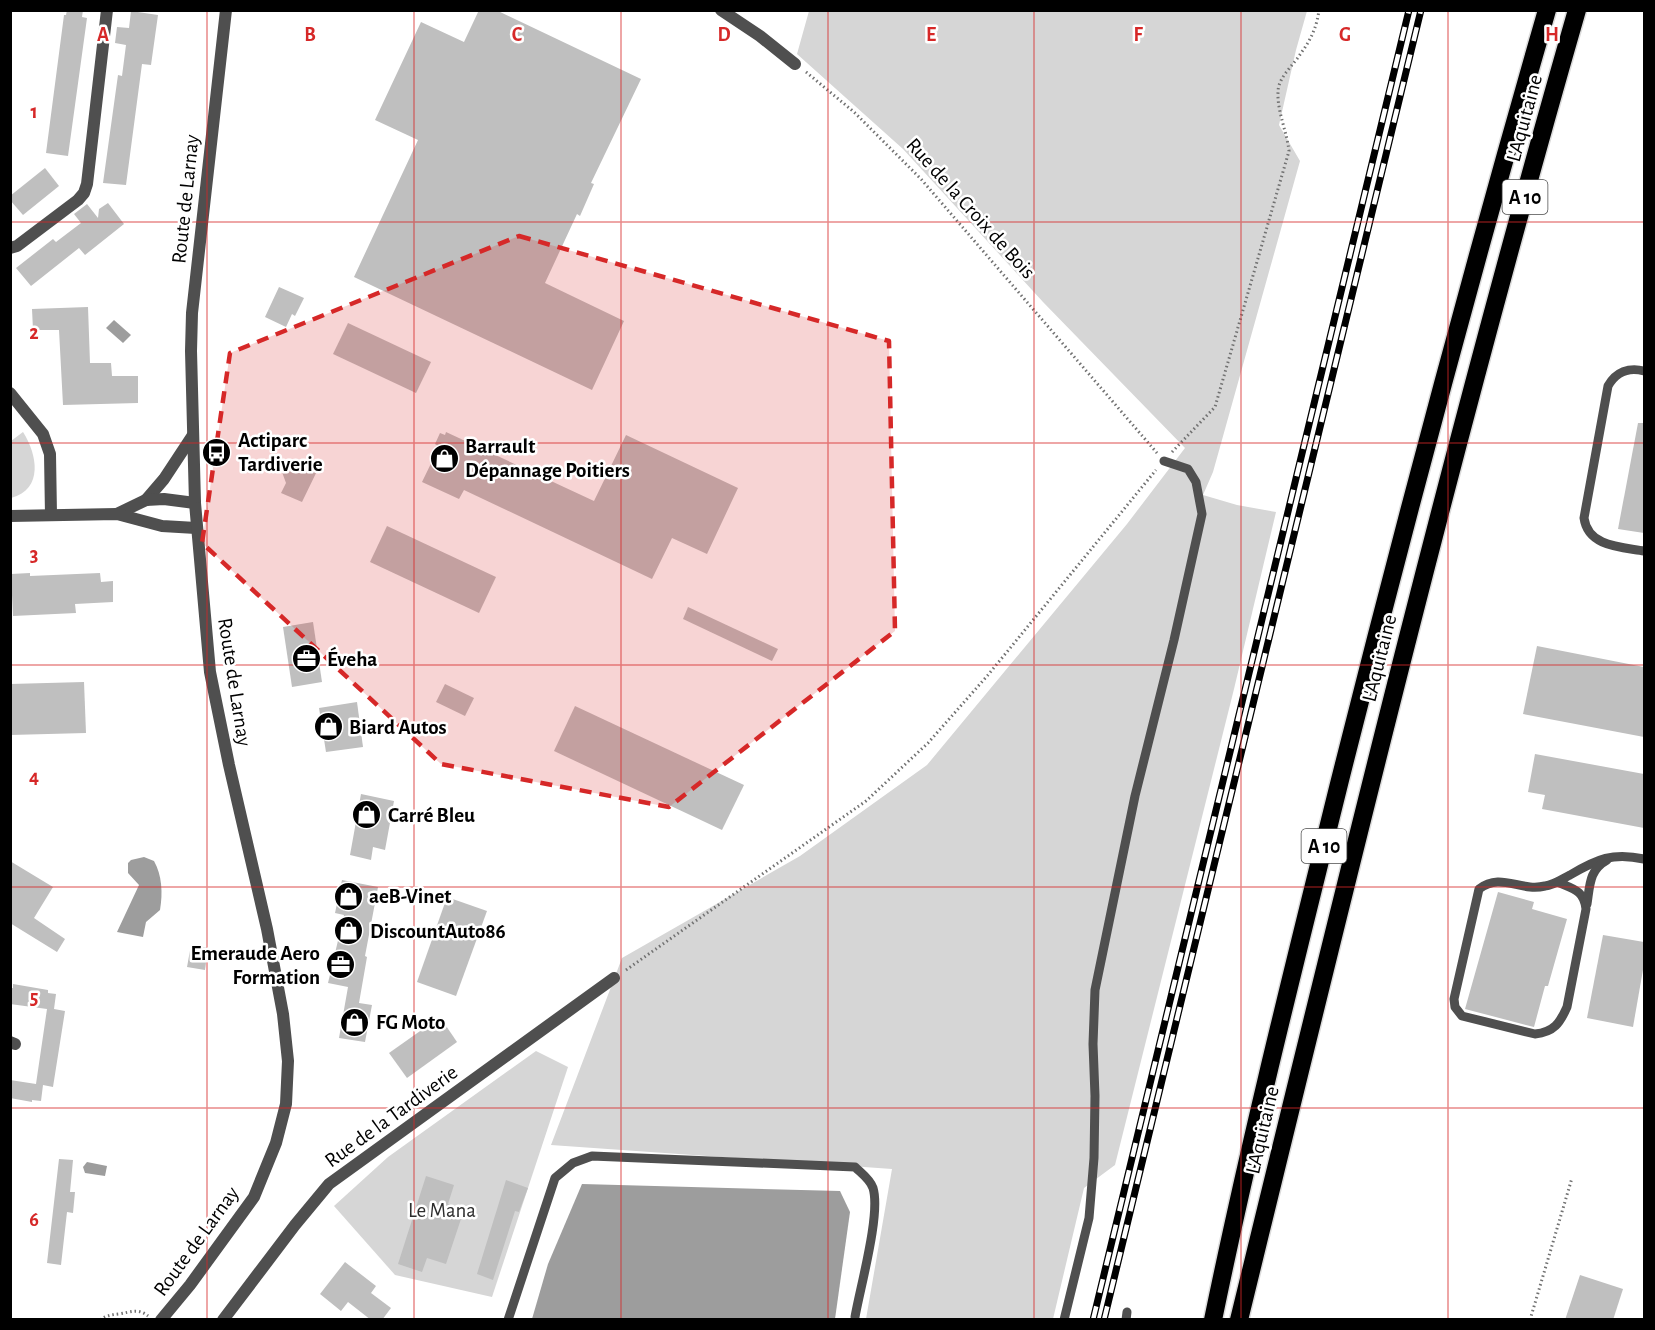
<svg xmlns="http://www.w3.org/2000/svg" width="1655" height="1330" viewBox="0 0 1655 1330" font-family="'Alegreya Sans',sans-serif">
<rect width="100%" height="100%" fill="#fff"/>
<!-- green -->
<g fill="#d6d6d6">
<path d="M 809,11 L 1307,11 L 1296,50 L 1279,125 L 1300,161 L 1213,472 L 1203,495 L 1237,505 L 1276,512 L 1234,689 L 1115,1165 L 1084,1188 L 1053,1319 L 866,1319 L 892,1169 L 551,1145 L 622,958 L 800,856 L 927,765 L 1127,524 L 1185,448 L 1043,302 L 903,149 L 797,54 Z"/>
<path d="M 23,432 C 37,454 44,489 11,498 L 11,441 Z"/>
<path d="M 536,1051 L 568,1067 L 492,1297 L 395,1275 L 334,1206 L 388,1157 Z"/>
</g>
<!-- water -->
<g fill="#9d9d9d">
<path d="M 114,320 L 131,335 L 123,343 L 106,328 Z"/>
<path d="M 144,857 L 154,861 C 162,875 163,893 160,910 L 146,922 L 143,937 L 117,932 L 139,885 L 128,873 L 128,863 L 131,860 Z"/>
<path d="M 87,1162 L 107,1166 L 105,1176 L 85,1173 L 83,1167 Z"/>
<path d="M 582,1184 L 840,1191 L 850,1212 L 835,1319 L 532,1319 L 548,1264 Z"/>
</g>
<!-- building -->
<g fill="#bfbfbf">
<path d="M 67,10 L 83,10 L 82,17 L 87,18 L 68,156 L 46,153 L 64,15 L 66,15 Z"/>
<path d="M 479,10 L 496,10 L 641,79 L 591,183 L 594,184 L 580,216 L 577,214 L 545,283 L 624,321 L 592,390 L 354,277 L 418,140 L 375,120 L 421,22 L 464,42 Z"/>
<path d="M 131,11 L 158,15 L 151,65 L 142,64 L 126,185 L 103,183 L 118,75 L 122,76 L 126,45 L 115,43 L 117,27 L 129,28 Z"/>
<path d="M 45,168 L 59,186 L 23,215 L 10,200 L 10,196 Z"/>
<path d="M 108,203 L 124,224 L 85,255 L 79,248 L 31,286 L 16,268 L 53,239 L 56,242 L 81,223 L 74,214 L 87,204 L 98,218 L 99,209 Z"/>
<path d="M 279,287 L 304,298 L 295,316 L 292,314 L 286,327 L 265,317 Z"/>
<path d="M 88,307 L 90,363 L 111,363 L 112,376 L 138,376 L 138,403 L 63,405 L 59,330 L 33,330 L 32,309 Z"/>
<path d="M 348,323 L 431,362 L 416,393 L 333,354 Z"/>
<path d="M 1638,423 L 1644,423 L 1644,533 L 1618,529 Z"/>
<path d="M 446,432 L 594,501 L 626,435 L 738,488 L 707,554 L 672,538 L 652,579 L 464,490 L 459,499 L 422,482 L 439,447 L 435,444 L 440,433 L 445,435 Z"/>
<path d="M 298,459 L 318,469 L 302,502 L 281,493 L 286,483 L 282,472 L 292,470 Z"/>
<path d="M 387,526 L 496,577 L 479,613 L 370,562 Z"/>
<path d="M 30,573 L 30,576 L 100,573 L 101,582 L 113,581 L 113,602 L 75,604 L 76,613 L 13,616 L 11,574 Z"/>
<path d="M 688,607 L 778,649 L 772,661 L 683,619 Z"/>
<path d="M 313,622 L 322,682 L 292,687 L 283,627 Z"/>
<path d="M 1537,646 L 1644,667 L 1644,737 L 1523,714 Z"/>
<path d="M 84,682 L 86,733 L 10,735 L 10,684 Z"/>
<path d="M 445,684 L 474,698 L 465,716 L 436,702 Z"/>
<path d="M 357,702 L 363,747 L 326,752 L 319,708 Z"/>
<path d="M 575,706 L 744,785 L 722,830 L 554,751 Z"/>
<path d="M 1535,754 L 1644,774 L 1644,828 L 1542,809 L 1545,795 L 1528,792 Z"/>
<path d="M 361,794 L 394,801 L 385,850 L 373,847 L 371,860 L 350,855 Z"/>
<path d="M 10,861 L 53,887 L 34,918 L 65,939 L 57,952 L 10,923 Z"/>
<path d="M 342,880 L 378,887 L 365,956 L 367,957 L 359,1003 L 372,1005 L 365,1042 L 339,1038 L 348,987 L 328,983 L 344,915 L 335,913 Z"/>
<path d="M 1498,892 L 1534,902 L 1532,909 L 1567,919 L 1548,986 L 1545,986 L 1534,1027 L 1465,1009 Z"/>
<path d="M 447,897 L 487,911 L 456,996 L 417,982 Z"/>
<path d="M 1603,935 L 1644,942 L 1644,964 L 1633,1027 L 1587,1018 Z"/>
<path d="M 191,945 L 208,948 L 205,970 L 187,967 Z"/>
<path d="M 13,984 L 48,990 L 48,993 L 56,994 L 54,1009 L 65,1011 L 53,1087 L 43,1085 L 41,1101 L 32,1100 L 32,1102 L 10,1098 L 10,1080 L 36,1084 L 47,1009 L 10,1004 L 10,988 L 13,988 Z"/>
<path d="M 440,1017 L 457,1042 L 407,1078 L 389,1053 Z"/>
<path d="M 59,1159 L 73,1160 L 70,1192 L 75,1192 L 73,1213 L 67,1212 L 61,1265 L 47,1263 Z"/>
<path d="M 426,1176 L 454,1185 L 448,1204 L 464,1210 L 446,1264 L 427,1258 L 422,1272 L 398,1264 Z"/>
<path d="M 506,1180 L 528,1188 L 519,1212 L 515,1211 L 493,1280 L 477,1274 Z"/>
<path d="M 345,1262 L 376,1286 L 371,1293 L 391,1308 L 382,1320 L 371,1320 L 348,1302 L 341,1311 L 320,1294 Z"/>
<path d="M 1580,1275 L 1623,1289 L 1613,1320 L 1565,1320 Z"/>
</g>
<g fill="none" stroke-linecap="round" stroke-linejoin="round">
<defs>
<g id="motorway">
<path d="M 1213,1320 C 1250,1140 1295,962 1339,784 C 1404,525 1473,267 1547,10"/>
<path d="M 1239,1320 C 1346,882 1452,444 1577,10"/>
</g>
</defs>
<!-- motorway casing -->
<use href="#motorway" stroke="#dbdbdb" stroke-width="21"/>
<!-- path -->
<g stroke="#717171" stroke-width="3" stroke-dasharray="1.5 3" stroke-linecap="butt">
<path d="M 806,72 L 854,112 L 921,179 L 1157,453"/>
<path d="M 1172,452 L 1215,407 L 1289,151 C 1287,132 1277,111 1278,92 C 1278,77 1294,65 1301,53 C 1311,40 1317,26 1319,10"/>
<path d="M 626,970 L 866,801 L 928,743 L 988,675 L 1156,470"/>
<path d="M 100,1320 C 107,1315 111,1315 119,1314 C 131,1312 138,1308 148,1316"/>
<path d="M 1530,1320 L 1572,1178"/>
</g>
<!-- service -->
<g stroke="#4f4f4f" stroke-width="9">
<path d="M 1644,371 C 1629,367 1616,372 1608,386 L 1584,518 C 1588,547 1621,547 1644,551"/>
<path d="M 1557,882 C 1573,889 1584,890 1586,909 L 1567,1007 C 1560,1023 1554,1032 1535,1034 L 1462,1016 L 1455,1007 L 1454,999 L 1479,889 C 1501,872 1520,892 1545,886 C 1554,885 1562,879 1570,875 C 1597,859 1613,852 1644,859"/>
<path d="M 1587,904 C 1590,885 1589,870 1607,860"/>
<path d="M 508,1320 L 555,1178 L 573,1163 L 592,1156 L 855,1167 C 861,1173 870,1179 873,1188 C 881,1214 860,1288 855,1317"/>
<path d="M 1064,1320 L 1089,1218 L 1094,1158 L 1095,1096 L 1093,1044 L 1095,990 L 1135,796 L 1174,640 L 1202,514 L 1196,482 L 1188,469 L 1164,461"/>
<path d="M 1126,1320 L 1127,1312"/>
</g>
<!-- minor -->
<g stroke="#4f4f4f" stroke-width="12">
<path d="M 721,10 L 760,36 L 795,64"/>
<path d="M 10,248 L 17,246 L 78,200 L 84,193 L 87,184 L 107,10"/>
<path d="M 10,393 L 43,434 L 50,454 L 51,515"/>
<path d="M 146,500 L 164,479 L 193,435"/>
<path d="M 117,514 L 146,500 L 164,499 L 195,503"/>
<path d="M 10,516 L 117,514 L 162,526 L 196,528"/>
<path d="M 10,1042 L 15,1044"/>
<path d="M 223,1320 L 295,1225 L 329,1184 L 614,978"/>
</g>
<!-- tertiary -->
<path stroke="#4f4f4f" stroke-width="12" d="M 161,1320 L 190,1285 L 254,1197 L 276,1143 L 286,1104 L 288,1061 L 283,1014 L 267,929 L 229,765 L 210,672 L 195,503 L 191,351 L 192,313 L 226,10"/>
<!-- motorway -->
<use href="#motorway" stroke="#000" stroke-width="18"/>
<defs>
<g id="rail">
<path d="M 1093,1320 L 1409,10"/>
<path d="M 1104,1320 L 1421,10"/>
</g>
</defs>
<!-- rail casing -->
<use href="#rail" stroke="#000" stroke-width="7"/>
<!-- rail -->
<use href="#rail" stroke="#fff" stroke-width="4.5" stroke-dasharray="14" stroke-linecap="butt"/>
</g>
<!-- marked area -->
<path fill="#d62828" fill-opacity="0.2" stroke="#d62828" stroke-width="4.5" stroke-dasharray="12 8" stroke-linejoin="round" d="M 519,236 L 889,341 L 895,631 L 669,807 L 441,764 L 202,543 L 230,353 Z"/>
<!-- grid -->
<path fill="none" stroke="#d62828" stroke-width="1.5" stroke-opacity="0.55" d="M 207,10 L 207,1320M 414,10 L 414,1320M 621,10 L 621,1320M 828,10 L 828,1320M 1034,10 L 1034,1320M 1241,10 L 1241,1320M 1448,10 L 1448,1320M 10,222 L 1644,222M 10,443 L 1644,443M 10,665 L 1644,665M 10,887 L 1644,887M 10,1108 L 1644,1108"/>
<!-- icons -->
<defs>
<symbol id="bus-disc" viewBox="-11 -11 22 22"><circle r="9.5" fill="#000" stroke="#fff"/><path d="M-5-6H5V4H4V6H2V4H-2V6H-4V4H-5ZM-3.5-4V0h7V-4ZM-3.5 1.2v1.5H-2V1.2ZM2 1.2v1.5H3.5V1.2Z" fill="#fff"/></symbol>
<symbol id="shop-disc" viewBox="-11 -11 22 22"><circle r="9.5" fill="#000" stroke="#fff"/><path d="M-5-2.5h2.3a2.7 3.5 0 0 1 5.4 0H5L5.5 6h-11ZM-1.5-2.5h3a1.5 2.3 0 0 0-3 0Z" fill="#fff"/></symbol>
<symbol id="office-disc" viewBox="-11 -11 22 22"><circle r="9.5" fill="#000" stroke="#fff"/><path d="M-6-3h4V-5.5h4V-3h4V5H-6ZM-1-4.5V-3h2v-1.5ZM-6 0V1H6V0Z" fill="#fff"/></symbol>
</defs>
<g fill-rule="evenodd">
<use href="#bus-disc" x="200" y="436" width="33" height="33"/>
<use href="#shop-disc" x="428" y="442" width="33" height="33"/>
<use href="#office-disc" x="290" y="642" width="33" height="33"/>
<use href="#shop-disc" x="312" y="710" width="33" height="33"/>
<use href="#shop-disc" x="350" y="798" width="33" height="33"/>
<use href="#shop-disc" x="332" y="880" width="33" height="33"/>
<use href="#shop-disc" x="332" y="914" width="33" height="33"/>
<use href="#office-disc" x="324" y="948" width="33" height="33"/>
<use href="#shop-disc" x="338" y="1006" width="33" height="33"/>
</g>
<g text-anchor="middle" stroke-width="5" stroke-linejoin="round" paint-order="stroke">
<!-- shield labels -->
<g fill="#fff" stroke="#4c4c4c" stroke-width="1.5">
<rect x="1502.5" y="180" width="45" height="34" rx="4.5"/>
<rect x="1301.5" y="829" width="45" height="34" rx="4.5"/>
</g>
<g font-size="20" font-weight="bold" fill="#000">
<text x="1525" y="204">A 10</text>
<text x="1324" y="853">A 10</text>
</g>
<!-- street labels -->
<g font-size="21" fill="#000" stroke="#fff">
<text transform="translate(1524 118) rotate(-75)" y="7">L'Aquitaine</text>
<text transform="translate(185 199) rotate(-84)" y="7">Route de Larnay</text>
<text transform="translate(971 208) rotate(48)" y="7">Rue de la Croix de Bois</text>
<text transform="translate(1379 658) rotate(-76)" y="7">L'Aquitaine</text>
<text transform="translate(235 682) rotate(81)" y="7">Route de Larnay</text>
<text transform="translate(391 1116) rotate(-36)" y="7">Rue de la Tardiverie</text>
<text transform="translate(1262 1130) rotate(-77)" y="7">L'Aquitaine</text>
<text transform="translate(196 1241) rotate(-54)" y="7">Route de Larnay</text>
</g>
<!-- poi labels -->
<g font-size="21" font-weight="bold" fill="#000" stroke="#fff" text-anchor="start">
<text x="238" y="447">Actiparc<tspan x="238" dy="24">Tardiverie</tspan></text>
<text x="465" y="453">Barrault<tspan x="465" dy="24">Dépannage Poitiers</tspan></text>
<text x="327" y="666">Éveha</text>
<text x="349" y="734">Biard Autos</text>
<text x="388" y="822">Carré Bleu</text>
<text x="369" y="903">aeB-Vinet</text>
<text x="370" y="938">DiscountAuto86</text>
<text x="320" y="960" text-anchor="end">Emeraude Aero<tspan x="320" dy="24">Formation</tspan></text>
<text x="376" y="1029">FG Moto</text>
</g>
<!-- park labels -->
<g font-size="21" fill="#2d2d2d" stroke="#fff">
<text x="442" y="1217">Le Mana</text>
</g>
</g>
<g font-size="20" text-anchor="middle" font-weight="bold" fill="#d62828" stroke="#fff" stroke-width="5" stroke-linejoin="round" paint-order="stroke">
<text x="103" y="41">A</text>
<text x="310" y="41">B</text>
<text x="517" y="41">C</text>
<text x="724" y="41">D</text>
<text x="931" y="41">E</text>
<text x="1138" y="41">F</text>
<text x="1345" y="41">G</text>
<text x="1552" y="41">H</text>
<text x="34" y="118">1</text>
<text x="34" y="339">2</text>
<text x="34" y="561">3</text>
<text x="34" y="783">4</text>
<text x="34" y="1004">5</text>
<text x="34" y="1226">6</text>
</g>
<!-- border -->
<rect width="1655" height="1330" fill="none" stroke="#000000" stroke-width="24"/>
</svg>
